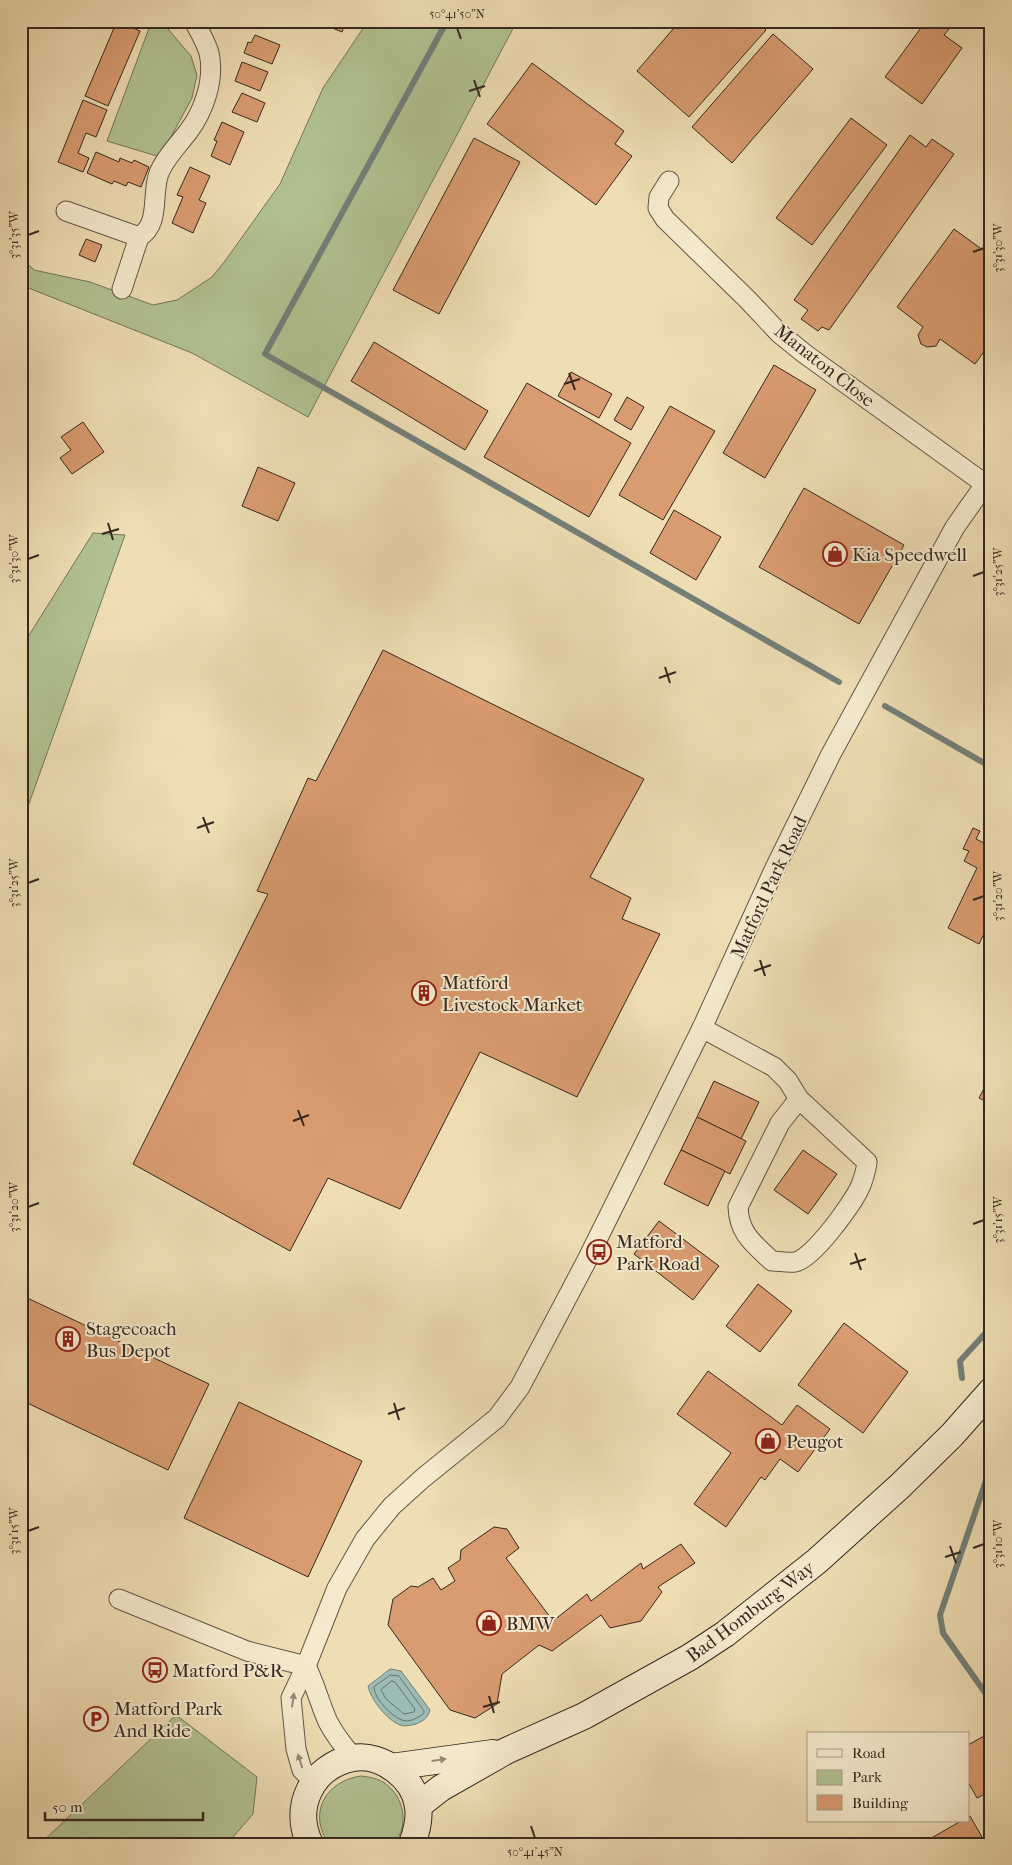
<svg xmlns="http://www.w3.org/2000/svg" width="1012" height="1865" viewBox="0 0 1012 1865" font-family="'IM FELL French Canon',serif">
<rect width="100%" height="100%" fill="#efdeb4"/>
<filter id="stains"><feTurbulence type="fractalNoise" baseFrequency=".004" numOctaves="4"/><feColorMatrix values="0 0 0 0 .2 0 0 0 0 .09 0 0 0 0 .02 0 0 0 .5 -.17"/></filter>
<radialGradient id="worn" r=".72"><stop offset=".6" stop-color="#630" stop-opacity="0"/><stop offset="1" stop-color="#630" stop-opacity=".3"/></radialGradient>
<!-- green -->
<g fill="#b2c292" stroke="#74755a">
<path d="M 368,21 L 517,21 L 308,417 L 192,353 L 21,285 L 21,257 L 34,270 L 90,282 L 153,305 L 177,300 L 212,277 L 225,261 L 280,184 L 323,88 Z"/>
<path d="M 151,23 L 168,29 L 191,56 L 197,75 L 192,98 L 160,157 L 107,141 Z"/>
<path d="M 93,533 L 125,535 L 21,826 L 21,648 Z"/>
<path d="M 176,1715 L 257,1777 L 253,1814 L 227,1844 L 40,1844 Z"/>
<path d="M 361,1776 C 369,1777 376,1778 383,1782 C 404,1795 410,1825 394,1844 L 329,1844 C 307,1813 326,1781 361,1776 Z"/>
</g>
<!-- water -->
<path fill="#9cbbb5" stroke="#73807a" d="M 390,1669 L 401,1671 L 430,1710 C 428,1718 423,1721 416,1724 C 411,1725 405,1727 400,1725 C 387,1720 371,1700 368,1686 Z"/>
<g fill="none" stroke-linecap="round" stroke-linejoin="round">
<!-- shore -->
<g stroke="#68726b" stroke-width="1">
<path d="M 391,1675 L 399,1676 L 424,1711 L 424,1713 C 418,1718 409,1723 402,1720 C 391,1716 374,1698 374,1687 Z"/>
<path d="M 392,1681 L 395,1682 L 415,1709 L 414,1712 L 404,1714 L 386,1699 L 381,1690 Z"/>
</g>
<!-- stream -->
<g stroke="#73807a" stroke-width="6">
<path d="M 447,21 L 265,354 L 839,682"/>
<path d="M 885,706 L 991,767"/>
<path d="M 962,1378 L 960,1361 L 991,1327"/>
<path d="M 990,1437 L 991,1439"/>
<path d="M 991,1466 L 940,1615 L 943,1633 L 991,1701"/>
</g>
</g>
<!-- building -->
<g fill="#d99c70" stroke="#352821">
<path d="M 117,21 L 140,31 L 108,106 L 85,96 Z"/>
<path d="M 321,21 L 346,21 L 342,32 L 320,23 Z"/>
<path d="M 680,21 L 756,21 L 766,30 L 689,117 L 637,71 Z"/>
<path d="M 926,21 L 947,21 L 952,25 L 944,35 L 962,48 L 922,104 L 885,77 Z"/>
<path d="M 773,34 L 813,69 L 732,163 L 692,127 Z"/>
<path d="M 255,35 L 280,45 L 272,64 L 244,53 L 248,42 L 251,43 Z"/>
<path d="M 242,62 L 268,72 L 260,91 L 235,81 Z"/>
<path d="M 532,63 L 624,131 L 615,144 L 632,156 L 596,205 L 487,124 Z"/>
<path d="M 242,93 L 265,103 L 257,122 L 232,112 Z"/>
<path d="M 83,100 L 107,110 L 96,137 L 86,133 L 78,153 L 89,158 L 83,172 L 58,162 Z"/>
<path d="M 851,118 L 887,145 L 812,245 L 776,218 Z"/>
<path d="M 222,122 L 244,132 L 230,165 L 211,156 L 217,141 L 214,140 Z"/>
<path d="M 910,135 L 926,147 L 932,139 L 954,154 L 829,330 L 822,327 L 818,331 L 801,319 L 808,310 L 794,300 Z"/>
<path d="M 474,138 L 520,162 L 439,314 L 393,290 Z"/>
<path d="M 96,152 L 119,162 L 120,158 L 132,163 L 134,160 L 149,167 L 141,187 L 128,182 L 126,186 L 114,181 L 112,184 L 87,173 Z"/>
<path d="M 190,167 L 210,176 L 199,200 L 206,203 L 193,233 L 172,223 L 183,197 L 177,195 Z"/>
<path d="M 954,229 L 991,256 L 991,342 L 975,364 L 940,339 L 936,346 L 927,347 L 921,344 L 918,335 L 923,327 L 897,307 Z"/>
<path d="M 86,239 L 102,245 L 95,262 L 79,255 Z"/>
<path d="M 374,342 L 488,411 L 465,450 L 351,381 Z"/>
<path d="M 774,365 L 816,390 L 765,478 L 723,453 Z"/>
<path d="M 571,372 L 612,394 L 599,418 L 558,396 Z"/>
<path d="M 527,383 L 631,443 L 589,517 L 484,457 Z"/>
<path d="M 627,397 L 644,407 L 631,430 L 614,420 Z"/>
<path d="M 670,406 L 715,431 L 663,520 L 619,495 Z"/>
<path d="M 83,422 L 104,452 L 72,474 L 60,458 L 71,450 L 61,437 Z"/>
<path d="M 258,467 L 295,483 L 278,521 L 242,506 Z"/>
<path d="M 804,488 L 904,545 L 859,624 L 759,567 Z"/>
<path d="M 674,510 L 721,537 L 696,580 L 650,553 Z"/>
<path d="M 383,650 L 644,779 L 590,877 L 631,898 L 622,919 L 660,934 L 577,1097 L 480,1052 L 400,1209 L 328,1178 L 290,1251 L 133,1164 L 268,894 L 257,891 L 308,778 L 316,781 Z"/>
<path d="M 973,828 L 980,831 L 976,839 L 990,846 L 987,853 L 991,855 L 991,919 L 979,944 L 948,928 L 977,868 L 964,861 L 969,851 L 963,849 Z"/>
<path d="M 991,1075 L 991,1104 L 979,1098 Z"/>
<path d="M 714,1081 L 759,1102 L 741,1139 L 697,1117 Z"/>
<path d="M 697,1117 L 746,1141 L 730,1174 L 681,1150 Z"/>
<path d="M 681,1150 L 725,1171 L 708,1206 L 664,1184 Z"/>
<path d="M 803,1150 L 837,1174 L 808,1214 L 774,1190 Z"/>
<path d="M 659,1221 L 719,1266 L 693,1300 L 634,1254 Z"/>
<path d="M 758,1284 L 792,1311 L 760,1352 L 726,1326 Z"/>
<path d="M 21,1295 L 209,1384 L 168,1470 L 21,1400 Z"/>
<path d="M 844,1323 L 908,1372 L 863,1433 L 798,1385 Z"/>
<path d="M 708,1371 L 782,1425 L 797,1405 L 830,1429 L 798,1472 L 780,1459 L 765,1480 L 761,1477 L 726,1527 L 694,1504 L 731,1453 L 677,1414 Z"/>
<path d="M 239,1402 L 362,1461 L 308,1577 L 184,1518 Z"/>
<path d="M 494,1527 L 507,1529 L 519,1548 L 506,1558 L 553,1621 L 587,1594 L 591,1601 L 641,1563 L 643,1569 L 681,1544 L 695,1563 L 658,1587 L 662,1592 L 641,1621 L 610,1628 L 601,1615 L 552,1651 L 539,1645 L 502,1674 L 497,1704 L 475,1718 L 450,1710 L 388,1625 L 393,1599 L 411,1586 L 418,1587 L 433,1578 L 441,1590 L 455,1581 L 448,1568 L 460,1560 L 461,1550 Z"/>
<path d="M 986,1735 L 991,1745 L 991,1791 L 977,1798 L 968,1782 L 968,1745 Z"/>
<path d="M 970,1816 L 986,1844 L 921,1844 L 961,1821 L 968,1821 L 968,1817 Z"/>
</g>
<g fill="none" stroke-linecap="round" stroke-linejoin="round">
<defs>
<g id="street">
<path d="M 669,181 L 659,197 L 658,208 L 665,219 L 748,300 L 779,333 L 805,354 L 985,484"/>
<path d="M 66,211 L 139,237"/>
<path d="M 122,289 L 139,237 C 161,224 151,194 159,173 C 165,158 178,145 188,132 C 204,111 215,79 209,53 C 206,42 199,31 194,21"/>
<path d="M 702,1028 L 774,1067 L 788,1081 L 799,1099 L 867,1162 C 866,1170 864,1177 861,1185 C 854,1202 813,1259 795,1262 C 788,1263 779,1261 772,1261 C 754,1244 739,1234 738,1207 L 780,1123 L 799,1099"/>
<path d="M 119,1599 L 247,1651 L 306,1666"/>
<path d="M 306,1666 C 315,1684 320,1704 328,1722 C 335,1735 344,1747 354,1758"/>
<path d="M 314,1781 L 302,1770 L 296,1749 L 291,1698 L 306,1666 L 337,1588 L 365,1539 L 392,1506 L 423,1478 L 497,1418 L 520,1387 L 587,1260 L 702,1028 L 774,870 L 831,754 L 955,527 L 991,476"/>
</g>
<g id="secondary">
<path d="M 391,1767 L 493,1753"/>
<path d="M 418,1806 L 441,1788 L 506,1751 L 584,1716 L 690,1657 L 725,1634 L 817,1561 L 900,1486 L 952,1435 L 991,1391"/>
<path d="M 310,1844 C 292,1807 312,1766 353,1758 C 382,1753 414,1778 418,1806 C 420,1819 417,1831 412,1844"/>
</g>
</defs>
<!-- street casing -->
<use href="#street" stroke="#645646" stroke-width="21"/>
<!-- secondary casing -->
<use href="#secondary" stroke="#352821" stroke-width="28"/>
<!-- street -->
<use href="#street" stroke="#f5eace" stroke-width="19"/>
<!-- secondary -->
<use href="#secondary" stroke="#f5eace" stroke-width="26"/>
</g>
<!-- one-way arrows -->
<defs><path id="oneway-solid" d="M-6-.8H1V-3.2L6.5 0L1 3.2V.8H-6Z" transform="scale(1.25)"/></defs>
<g fill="#958978">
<use href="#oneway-solid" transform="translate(293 1700) rotate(-82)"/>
<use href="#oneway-solid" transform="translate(439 1760) rotate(-8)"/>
<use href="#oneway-solid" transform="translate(300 1761) rotate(-108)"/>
</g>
<!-- ticks -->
<path fill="none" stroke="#352821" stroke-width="2" d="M 457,28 L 461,39M 474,80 L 480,97M 469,91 L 485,86M 28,235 L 39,231M 973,252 L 984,248M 569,373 L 575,390M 564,384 L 580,379M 108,523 L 113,540M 102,534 L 119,529M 28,559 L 39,555M 973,576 L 984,572M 665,667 L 670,683M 659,678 L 676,672M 203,817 L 209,833M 197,828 L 214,822M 28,883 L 39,879M 973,900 L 984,896M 760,960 L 765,976M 754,971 L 771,965M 298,1110 L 304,1126M 293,1121 L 309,1115M 28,1207 L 39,1203M 973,1224 L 984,1220M 855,1253 L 861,1270M 850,1264 L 866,1259M 394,1403 L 399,1420M 388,1414 L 405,1408M 28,1531 L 39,1527M 950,1546 L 956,1563M 973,1548 L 984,1544M 945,1557 L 961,1552M 489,1696 L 494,1713M 483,1707 L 500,1702M 531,1826 L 535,1838"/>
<!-- icons -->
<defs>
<symbol id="shop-ring" viewBox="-11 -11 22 22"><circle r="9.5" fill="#f5eace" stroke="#8f2418" stroke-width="1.5"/><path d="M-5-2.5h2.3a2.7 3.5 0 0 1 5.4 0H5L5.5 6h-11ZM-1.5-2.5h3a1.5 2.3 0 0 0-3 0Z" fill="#8f2418"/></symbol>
<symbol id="building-ring" viewBox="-11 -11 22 22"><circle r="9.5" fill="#f5eace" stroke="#8f2418" stroke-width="1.5"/><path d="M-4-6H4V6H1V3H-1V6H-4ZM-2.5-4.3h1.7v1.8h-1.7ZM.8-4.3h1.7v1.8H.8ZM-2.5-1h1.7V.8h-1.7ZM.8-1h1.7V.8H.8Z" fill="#8f2418"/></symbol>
<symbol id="bus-ring" viewBox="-11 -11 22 22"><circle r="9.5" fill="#f5eace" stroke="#8f2418" stroke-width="1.5"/><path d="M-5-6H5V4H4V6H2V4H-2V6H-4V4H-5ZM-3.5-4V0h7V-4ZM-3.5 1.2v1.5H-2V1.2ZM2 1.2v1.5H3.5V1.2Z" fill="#8f2418"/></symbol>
<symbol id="parking-ring" viewBox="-11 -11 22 22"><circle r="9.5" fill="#f5eace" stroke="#8f2418" stroke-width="1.5"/><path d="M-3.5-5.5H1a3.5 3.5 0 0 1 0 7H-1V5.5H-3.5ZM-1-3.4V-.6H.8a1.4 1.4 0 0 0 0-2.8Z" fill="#8f2418"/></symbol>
</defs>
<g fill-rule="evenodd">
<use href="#shop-ring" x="821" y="540" width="28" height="28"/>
<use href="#building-ring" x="410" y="979" width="28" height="28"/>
<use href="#bus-ring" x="585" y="1238" width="28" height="28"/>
<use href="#building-ring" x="54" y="1325" width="28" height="28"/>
<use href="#shop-ring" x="754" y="1427" width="28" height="28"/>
<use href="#shop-ring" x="475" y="1609" width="28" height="28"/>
<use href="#bus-ring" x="141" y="1656" width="28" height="28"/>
<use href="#parking-ring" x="82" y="1705" width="28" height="28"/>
</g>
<g text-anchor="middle" stroke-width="4" stroke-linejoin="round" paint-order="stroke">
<!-- street labels -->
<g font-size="19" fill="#352821" stroke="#f5eace">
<text transform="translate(825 365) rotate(38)" y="7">Manaton Close</text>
<text transform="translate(768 887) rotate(-65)" y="7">Matford Park Road</text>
<text transform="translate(750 1611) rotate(-37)" y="7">Bad Homburg Way</text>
</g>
<!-- poi labels -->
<g font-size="19" fill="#352821" stroke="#f5eace" text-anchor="start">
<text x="852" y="561">Kia Speedwell</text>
<text x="442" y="989">Matford<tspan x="442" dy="22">Livestock Market</tspan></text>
<text x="616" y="1248">Matford<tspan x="616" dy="22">Park Road</tspan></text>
<text x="86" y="1335">Stagecoach<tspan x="86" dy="22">Bus Depot</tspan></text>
<text x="786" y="1448">Peugot</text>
<text x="506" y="1630">BMW</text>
<text x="172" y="1677">Matford P&amp;R</text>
<text x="114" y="1715">Matford Park<tspan x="114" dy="22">And Ride</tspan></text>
</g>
</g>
<!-- margin -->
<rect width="1012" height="1865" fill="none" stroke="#efdeb4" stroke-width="55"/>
<!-- legend -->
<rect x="807" y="1732" width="162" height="90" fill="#f5eace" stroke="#a89c89"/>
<rect x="817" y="1749" width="25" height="8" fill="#f5eace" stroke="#a89c89"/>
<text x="852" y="1758" font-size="15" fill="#352821">Road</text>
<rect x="817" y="1770" width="25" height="15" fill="#b2c292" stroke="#a89c89"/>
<text x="852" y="1782" font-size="15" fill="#352821">Park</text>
<rect x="817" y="1795" width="25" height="15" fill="#d99c70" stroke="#a89c89"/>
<text x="852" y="1808" font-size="15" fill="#352821">Building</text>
<!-- scale -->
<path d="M45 1812v8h158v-8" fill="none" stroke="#352821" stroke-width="2.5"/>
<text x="52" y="1812" font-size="15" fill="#352821" stroke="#f5eace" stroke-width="4" paint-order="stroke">50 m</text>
<rect x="28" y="28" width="956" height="1810" fill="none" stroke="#352821" stroke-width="2"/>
<g font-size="12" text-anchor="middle" fill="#352821">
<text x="457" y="18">50°41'50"N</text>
<text transform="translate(14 235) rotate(-90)" y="4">3°31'35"W</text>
<text transform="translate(998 248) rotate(-90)" y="4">3°31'30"W</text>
<text transform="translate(14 559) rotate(-90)" y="4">3°31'30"W</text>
<text transform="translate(998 572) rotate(-90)" y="4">3°31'25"W</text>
<text transform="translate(14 883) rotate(-90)" y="4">3°31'25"W</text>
<text transform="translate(998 896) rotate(-90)" y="4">3°31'20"W</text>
<text transform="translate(14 1207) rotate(-90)" y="4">3°31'20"W</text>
<text transform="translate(998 1220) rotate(-90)" y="4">3°31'15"W</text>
<text transform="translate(14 1531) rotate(-90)" y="4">3°31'15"W</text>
<text transform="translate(998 1544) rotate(-90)" y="4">3°31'10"W</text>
<text x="535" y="1856">50°41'45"N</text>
</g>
<rect width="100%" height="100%" filter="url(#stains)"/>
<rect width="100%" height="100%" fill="url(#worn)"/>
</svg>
